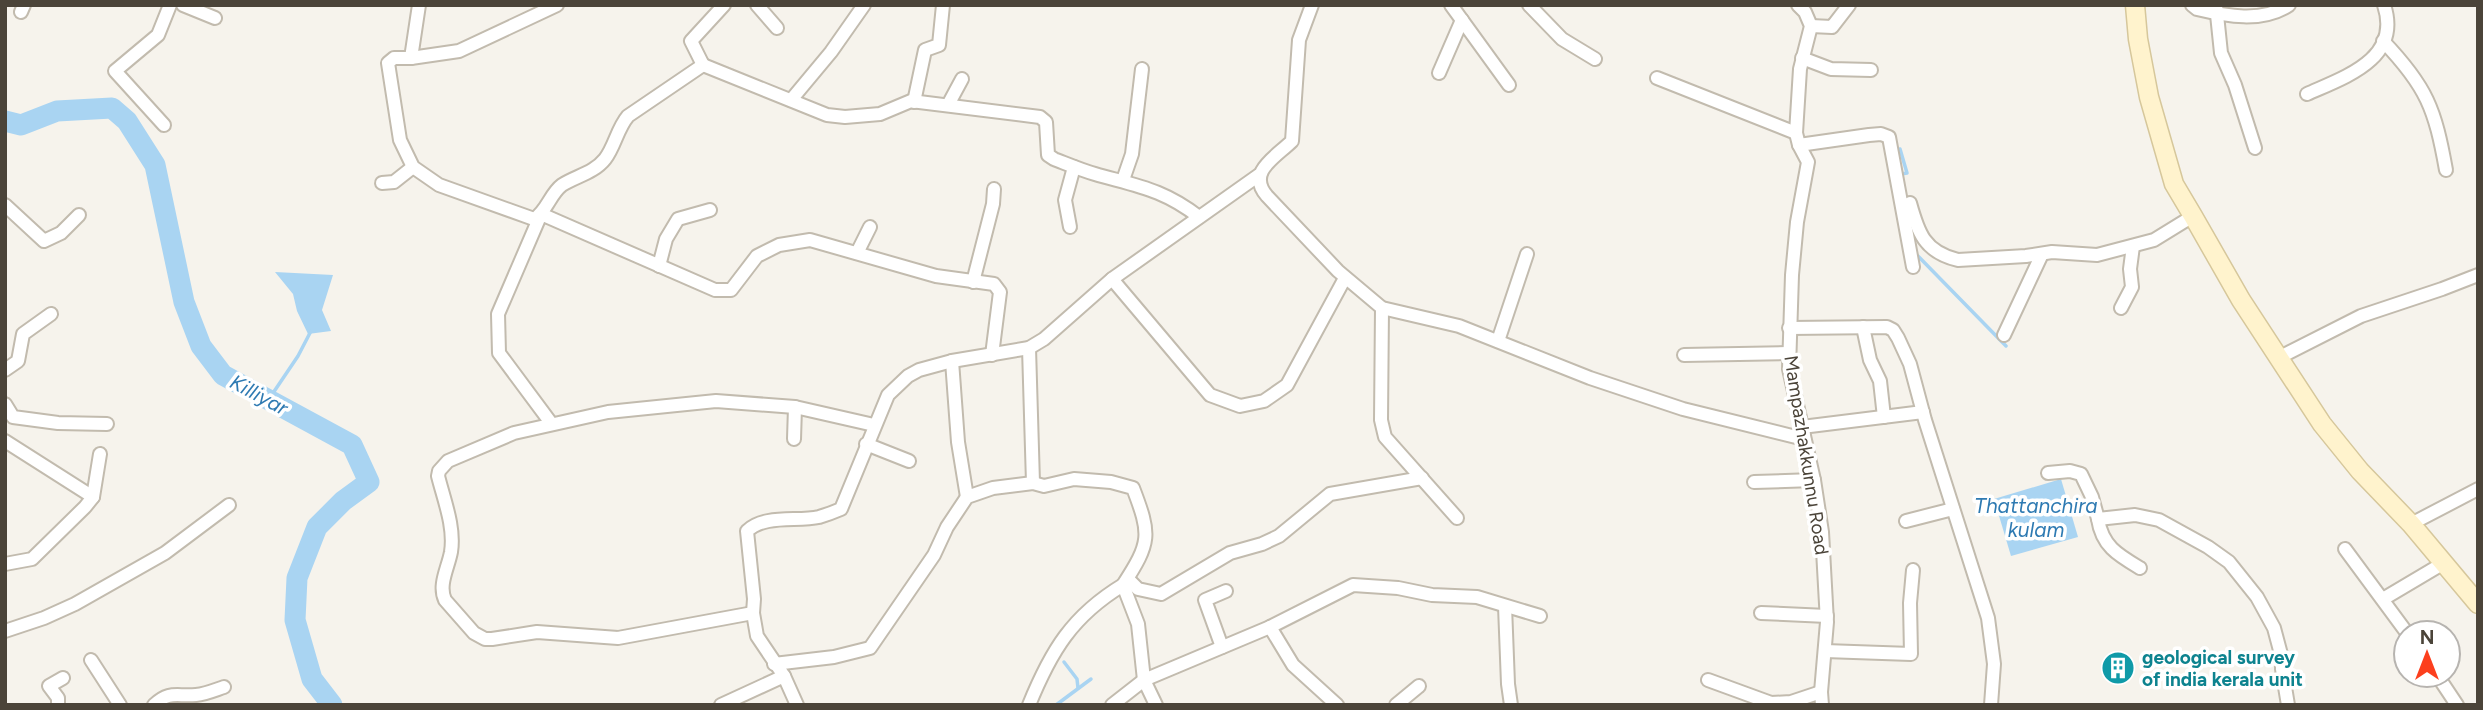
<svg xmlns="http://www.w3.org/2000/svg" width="2483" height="710" viewBox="0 0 2483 710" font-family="Figtree,sans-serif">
<rect width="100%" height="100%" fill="#f6f3ec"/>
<!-- water -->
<g fill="#a9d4f2">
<path d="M 275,272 L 333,275 L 322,310 L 331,331 L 308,334 L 297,311 L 293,294 Z"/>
<path d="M 2061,479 L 2078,537 L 2011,556 L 1994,499 Z"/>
</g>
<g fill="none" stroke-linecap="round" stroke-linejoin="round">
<!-- stream -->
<g stroke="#a9d4f2" stroke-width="3.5">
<path d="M 1900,149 L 1907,173 L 1901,174"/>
<path d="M 1916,254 L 2006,346"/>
<path d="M 269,399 L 298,356 L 311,331"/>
<path d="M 1064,662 L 1077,679 L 1078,688"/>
<path d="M 1056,705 L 1091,679"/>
</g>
<!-- river -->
<path stroke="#a9d4f2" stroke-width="21" d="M 5,121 L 21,125 L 57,111 L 112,108 L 127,121 L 155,165 L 184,302 L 201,346 L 223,375 L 352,445 L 369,482 L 343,501 L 317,527 L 297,578 L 295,620 L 312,679 L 332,705"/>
<defs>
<g id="minor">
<path d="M 183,5 L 215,18"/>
<path d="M 419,5 L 411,58 L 394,58 L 388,63 L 400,140 L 413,167 L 439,185 L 534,219 C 547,211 550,194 562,185 C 576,176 594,173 605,159 C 615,146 617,129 628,116 L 703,65 L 691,41 L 724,5"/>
<path d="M 757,5 L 777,28"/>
<path d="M 1312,5 L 1299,40 L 1292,141 C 1276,157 1246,172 1267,196 L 1338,271 L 1382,308 L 1459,326 L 1590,378 L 1683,409 L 1804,439"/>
<path d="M 1451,5 L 1509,85"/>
<path d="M 1529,5 L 1562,39 L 1595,59"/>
<path d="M 1798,5 L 1805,12 L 1811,26 L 1800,69 L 1796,133 L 1799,145 L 1808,162 L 1797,222 L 1792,275 L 1789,369 L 1814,480 L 1822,532 L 1827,622 L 1821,692 L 1822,705"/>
<path d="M 2192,5 L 2197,9 C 2226,16 2262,23 2289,5"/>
<path d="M 2216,5 L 2221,53 L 2235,85 L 2255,148"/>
<path d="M 21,12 L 24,5"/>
<path d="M 1811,26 L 1832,27 L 1849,5"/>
<path d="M 2383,41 C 2427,87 2435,109 2446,170"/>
<path d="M 411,58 L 459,51 L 557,5"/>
<path d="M 1802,58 L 1831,69 L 1871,70"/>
<path d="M 703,65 L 827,115 L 845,117 L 880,114 L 911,101 L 1040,117 L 1046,122 L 1048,155 L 1054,159 C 1067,164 1081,170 1095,174 C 1137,186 1163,189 1199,217"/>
<path d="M 1439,73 L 1462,20"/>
<path d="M 1657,78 L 1796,133"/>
<path d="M 2307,94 C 2345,77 2402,59 2384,5"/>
<path d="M 791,100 L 831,52 L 864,5"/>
<path d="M 914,102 L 925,50 L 939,45 L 943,5"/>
<path d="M 948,105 L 962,79"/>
<path d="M 164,125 L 115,71 L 158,35 L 170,5"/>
<path d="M 1799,145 L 1869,135 L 1881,134 L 1889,137 L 1913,267"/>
<path d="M 1123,180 L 1132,154 L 1142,69"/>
<path d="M 382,183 L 394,182 L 413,167"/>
<path d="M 1910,203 C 1918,232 1924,252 1958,260 L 2026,256 L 2052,252 L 2097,255 L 2154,240 L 2193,216"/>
<path d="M 5,205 L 44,241 L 61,233 L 79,215"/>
<path d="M 1070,227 L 1065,200 L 1074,167"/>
<path d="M 857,253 L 870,227"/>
<path d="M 659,266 L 666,239 L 678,219 L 710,210"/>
<path d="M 1112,279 L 1210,395 L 1240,406 L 1264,401 L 1287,385 L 1345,278"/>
<path d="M 973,282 L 993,204 L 994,189"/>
<path d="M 1382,308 L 1381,420 L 1385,437 L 1457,518"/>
<path d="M 2121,308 L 2132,287 L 2130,269 L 2133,246"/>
<path d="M 1863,327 L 1870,360 L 1880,381 L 1884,417"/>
<path d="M 1789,328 L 1887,327 L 1893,330 L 1898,338 L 1910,364 L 1925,420 L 1988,618 L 1994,664 L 1991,705"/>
<path d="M 2004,335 L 2042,254"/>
<path d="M 1498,341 L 1527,254"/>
<path d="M 1029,348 L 1033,483"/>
<path d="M 1684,355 L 1789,353"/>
<path d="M 2280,357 L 2361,316 L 2442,289 L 2478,275"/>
<path d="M 952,361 L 958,442 L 967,497"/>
<path d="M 5,370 L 18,361 L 23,334 L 51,314"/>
<path d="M 5,404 L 13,417 L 58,423 L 107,424"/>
<path d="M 551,423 L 499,353 L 498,314 L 541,214 L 715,290 L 731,290 L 757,256 L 779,245 L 810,240 L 936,276 L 994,284 L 1000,292 L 992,355"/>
<path d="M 1802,427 L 1923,412"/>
<path d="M 794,439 L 795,407"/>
<path d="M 5,441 L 93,497"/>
<path d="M 866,444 L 909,461"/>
<path d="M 2048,473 L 2070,471 L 2081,474 L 2092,497 L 2098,519 L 2135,515 L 2159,520 L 2208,547 L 2229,562 L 2257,597 L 2274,628 L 2282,658 L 2282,669 L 2288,705"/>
<path d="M 1754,482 L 1814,480"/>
<path d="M 2098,519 C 2102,546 2118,555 2140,568"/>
<path d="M 1906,521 L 1953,509"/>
<path d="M 2411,524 L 2478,489"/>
<path d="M 2345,549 L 2407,633"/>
<path d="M 5,564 L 32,559 L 85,507 L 93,497 L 100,454"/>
<path d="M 1128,579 L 1138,589 L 1161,594 L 1230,553 L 1262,544 L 1279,536 L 1330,494 L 1422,478"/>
<path d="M 2383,599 L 2442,564"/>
<path d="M 1505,606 L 1508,684 L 1511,705"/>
<path d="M 753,613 L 618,638 L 537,632 L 492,639 L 485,639 L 474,633 L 445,600 C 438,585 448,568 451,552 C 455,527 444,500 438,476 L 439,471 L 448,461 L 514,433 L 608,412 L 716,401 L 795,407 L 874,425"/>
<path d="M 1761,613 L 1827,616"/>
<path d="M 1270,627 L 1293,665 L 1337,705"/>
<path d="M 5,631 L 44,618 L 75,604 L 165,553 L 229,505"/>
<path d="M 1222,647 L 1205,600 L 1226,591"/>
<path d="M 1825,651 L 1911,654 L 1910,603 L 1913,570"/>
<path d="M 91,660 L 120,705"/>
<path d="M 774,664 L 834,657 L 870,648 L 934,555 L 947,527 L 967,497 L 993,488 L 1033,483 L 1044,486 L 1074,479 L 1111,482 L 1133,488 C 1151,535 1151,542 1123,585 L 1138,624 L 1144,680 L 1156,705"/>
<path d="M 2437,675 L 2457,705"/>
<path d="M 1708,680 L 1771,703 L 1791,702 L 1821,692"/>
<path d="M 58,705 L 58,698 L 49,686 L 63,678"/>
<path d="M 154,705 C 170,690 177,697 196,695 C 206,694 215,690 224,687"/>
<path d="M 721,705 L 784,676"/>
<path d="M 797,705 L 784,676 L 757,636 L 753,613 L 754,599 L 747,531 C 765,514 797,522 819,517 C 826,515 834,512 841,509 L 888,395 L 908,376 L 919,370 L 952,361 L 1029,348 L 1044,339 L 1112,279 L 1259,175"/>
<path d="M 1029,705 C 1051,651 1072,616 1123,585"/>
<path d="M 1112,705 L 1144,680 L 1270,627 L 1353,585 L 1398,588 L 1432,595 L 1477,597 L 1540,616"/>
<path d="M 1396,705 L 1419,686"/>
</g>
<path id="secondary" d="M 2135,5 L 2138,39 L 2149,97 L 2174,184 L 2193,216 L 2241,300 L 2322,424 L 2360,471 L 2411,524 L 2478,604"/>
</defs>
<!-- minor casing -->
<use href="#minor" stroke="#c2bbae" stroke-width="16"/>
<!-- secondary casing -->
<use href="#secondary" stroke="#d6c79b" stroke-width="21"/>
<!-- minor -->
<use href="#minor" stroke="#fff" stroke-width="12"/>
<!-- secondary -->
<use href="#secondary" stroke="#fff3cd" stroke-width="18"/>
</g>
<!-- icons -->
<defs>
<symbol id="building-disc" viewBox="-11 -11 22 22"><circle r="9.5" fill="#0f9aa8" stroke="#fff"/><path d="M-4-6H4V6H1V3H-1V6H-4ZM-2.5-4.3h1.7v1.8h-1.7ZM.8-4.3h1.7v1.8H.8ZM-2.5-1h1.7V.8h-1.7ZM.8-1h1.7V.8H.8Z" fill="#fff"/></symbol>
</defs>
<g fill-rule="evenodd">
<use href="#building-disc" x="2099" y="649" width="38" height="38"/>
</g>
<g text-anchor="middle" stroke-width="7" stroke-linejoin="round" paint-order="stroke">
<!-- street labels -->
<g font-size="19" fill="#4b4439" stroke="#fff">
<text transform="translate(1807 455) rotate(81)" y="7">Mampazhakkunnu Road</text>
</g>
<!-- culture labels -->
<g font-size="19" font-weight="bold" fill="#0d838f" stroke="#fff" text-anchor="start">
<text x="2142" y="664">geological survey<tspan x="2142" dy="22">of india kerala unit</tspan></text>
</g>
<!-- water labels -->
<g font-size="21" font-style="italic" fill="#2e7ab2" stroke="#fff">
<text transform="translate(259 395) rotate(28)" y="7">Killiyar</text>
<text x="2036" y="513">Thattanchira<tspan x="2036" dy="24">kulam</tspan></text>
</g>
</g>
<!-- border -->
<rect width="2483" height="710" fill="none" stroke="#4b4439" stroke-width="14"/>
<!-- north arrow -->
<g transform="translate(2427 654)"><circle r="33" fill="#ffffff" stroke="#b7b4b0" stroke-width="2"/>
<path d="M0-5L12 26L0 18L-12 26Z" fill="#fc3f1d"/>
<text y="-10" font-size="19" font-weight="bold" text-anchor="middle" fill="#4b4439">N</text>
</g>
</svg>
